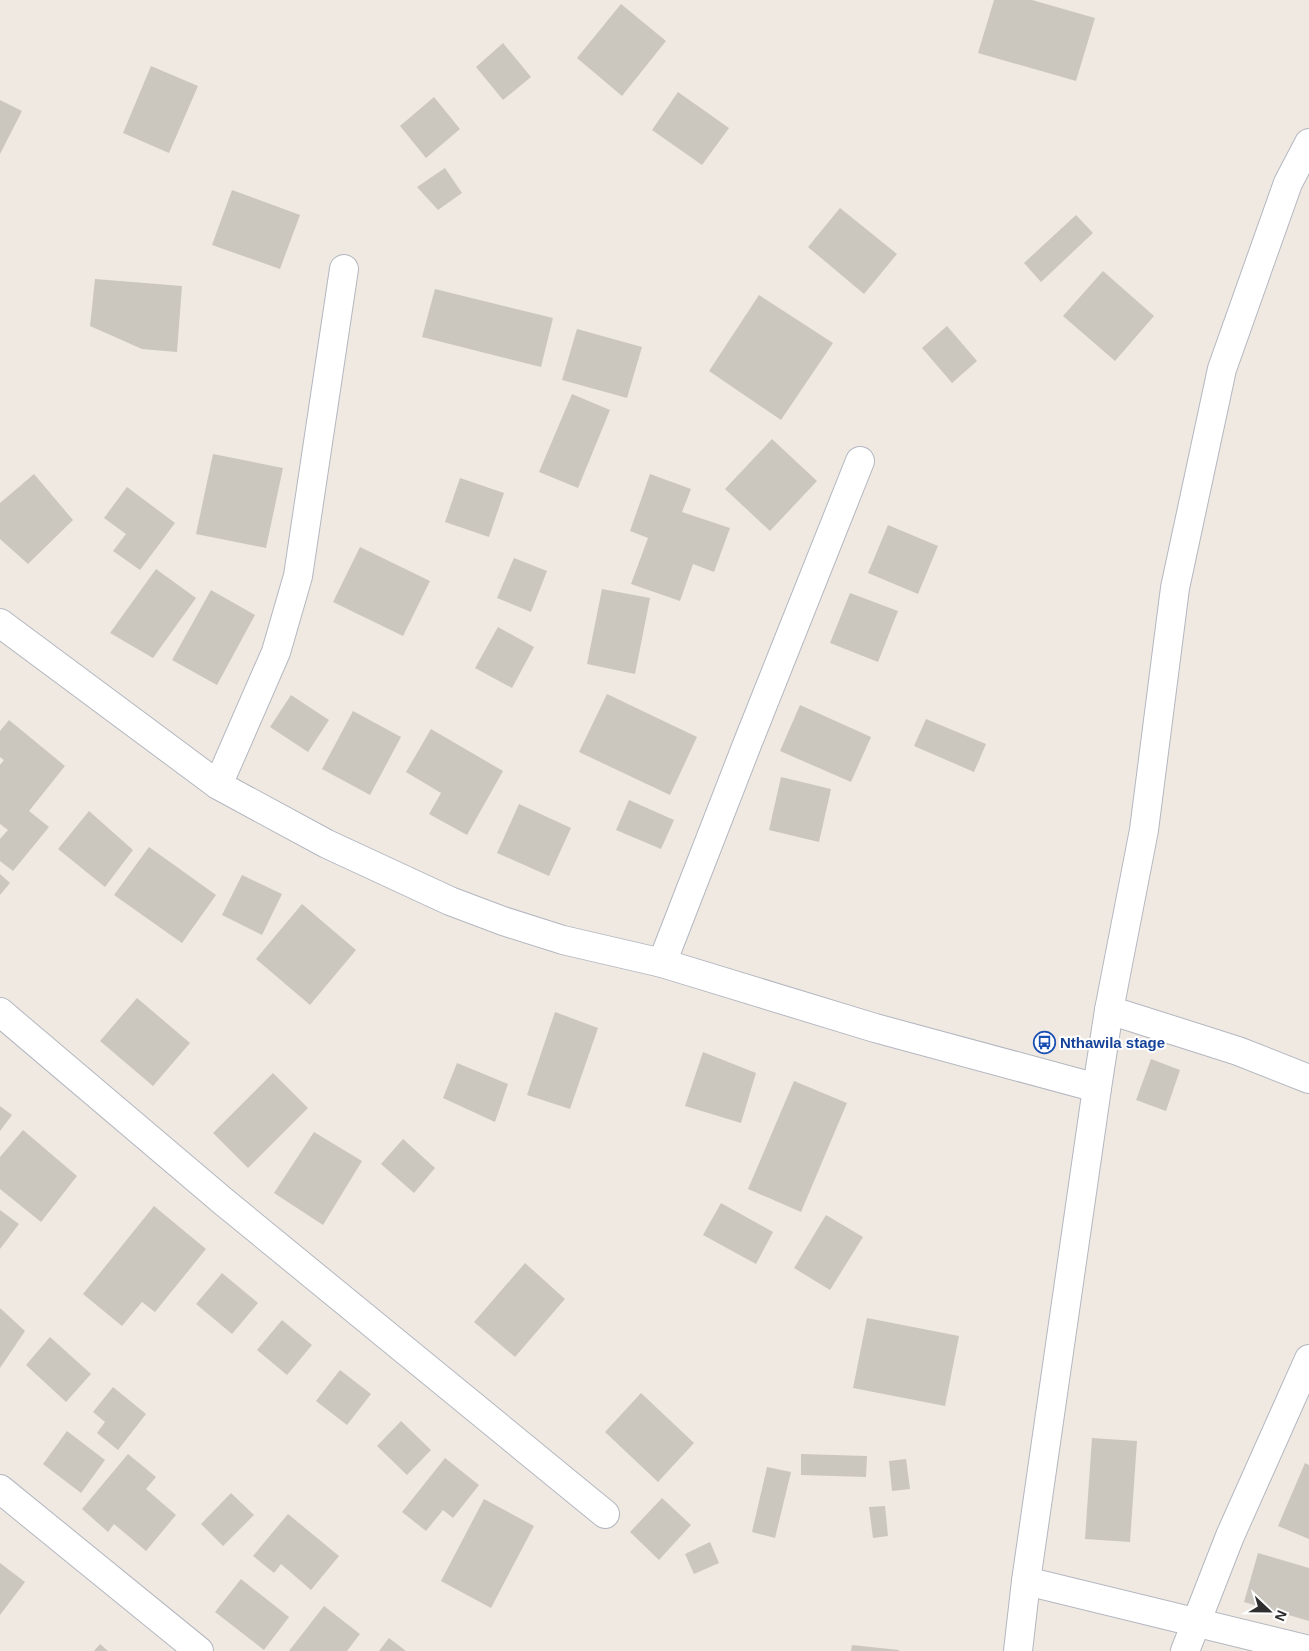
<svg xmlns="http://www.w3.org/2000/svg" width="1309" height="1651" viewBox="0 0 1309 1651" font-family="Helvetica,sans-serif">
<rect width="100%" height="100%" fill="#efe9e1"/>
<!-- building -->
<g fill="#cbc7bf">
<path d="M 994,0 L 1032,0 L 1095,18 L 1076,81 L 978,53 Z"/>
<path d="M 621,4 L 666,41 L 622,96 L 577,58 Z"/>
<path d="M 503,43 L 531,77 L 503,100 L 476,67 Z"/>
<path d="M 151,66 L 198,86 L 169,153 L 123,133 Z"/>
<path d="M 678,92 L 729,128 L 702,165 L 652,130 Z"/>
<path d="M 434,97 L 460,129 L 426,158 L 400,126 Z"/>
<path d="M 0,100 L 22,111 L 0,154 Z"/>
<path d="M 445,168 L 462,193 L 438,210 L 417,187 Z"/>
<path d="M 232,190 L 300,215 L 280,269 L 212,245 Z"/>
<path d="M 840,208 L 897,254 L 864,294 L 808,247 Z"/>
<path d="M 1076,215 L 1093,233 L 1041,282 L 1024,263 Z"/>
<path d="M 1103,271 L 1154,316 L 1115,361 L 1063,316 Z"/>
<path d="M 95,279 L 182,286 L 177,352 L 142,349 L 90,326 Z"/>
<path d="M 435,289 L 553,318 L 541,367 L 422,337 Z"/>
<path d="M 759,295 L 833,343 L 781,420 L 709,371 Z"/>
<path d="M 947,326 L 977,361 L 952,383 L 922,348 Z"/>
<path d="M 577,329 L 642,347 L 627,398 L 562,380 Z"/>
<path d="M 572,394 L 610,410 L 578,488 L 539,472 Z"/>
<path d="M 772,439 L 817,481 L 770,531 L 725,489 Z"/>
<path d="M 213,454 L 283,468 L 266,548 L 196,534 Z"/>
<path d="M 34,474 L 73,520 L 28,564 L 0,539 L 0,503 Z"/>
<path d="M 650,474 L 691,489 L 682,512 L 730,528 L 714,572 L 693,564 L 680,601 L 631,584 L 648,538 L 630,531 Z"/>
<path d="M 460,478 L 504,493 L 489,537 L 445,522 Z"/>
<path d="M 127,487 L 175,523 L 140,570 L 113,551 L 126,534 L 104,518 Z"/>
<path d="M 888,525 L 938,546 L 918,594 L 868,573 Z"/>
<path d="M 360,547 L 430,581 L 403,636 L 333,602 Z"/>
<path d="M 514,558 L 547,571 L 531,612 L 497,598 Z"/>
<path d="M 156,569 L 196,598 L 153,658 L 110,633 Z"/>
<path d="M 602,589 L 650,598 L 635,674 L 587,664 Z"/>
<path d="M 211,590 L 255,615 L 217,685 L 172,660 Z"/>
<path d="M 850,593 L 898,611 L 878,662 L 830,643 Z"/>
<path d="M 498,627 L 534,647 L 512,688 L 475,668 Z"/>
<path d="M 607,694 L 697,737 L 670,795 L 579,752 Z"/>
<path d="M 291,695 L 329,720 L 308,752 L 270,727 Z"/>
<path d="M 800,705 L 871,737 L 851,782 L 780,751 Z"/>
<path d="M 353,711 L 401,737 L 370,795 L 322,769 Z"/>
<path d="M 926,719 L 986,744 L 974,772 L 914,746 Z"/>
<path d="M 9,720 L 65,766 L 29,811 L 49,827 L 13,871 L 0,861 L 0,839 L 8,830 L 0,824 L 0,765 L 4,760 L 0,757 L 0,731 Z"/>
<path d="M 431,729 L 503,771 L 467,835 L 429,814 L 441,793 L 406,772 Z"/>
<path d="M 781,777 L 831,789 L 819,842 L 769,830 Z"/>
<path d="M 629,800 L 674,820 L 661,849 L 616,830 Z"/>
<path d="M 519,804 L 571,828 L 549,876 L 497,853 Z"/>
<path d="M 89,811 L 133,850 L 105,887 L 58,849 Z"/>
<path d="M 149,847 L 216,895 L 182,943 L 114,895 Z"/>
<path d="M 0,874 L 10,883 L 0,895 Z"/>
<path d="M 242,875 L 282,894 L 262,935 L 222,915 Z"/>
<path d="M 302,904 L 356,950 L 310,1005 L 256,959 Z"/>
<path d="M 137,998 L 190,1043 L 153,1086 L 100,1041 Z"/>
<path d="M 555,1012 L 598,1028 L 570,1109 L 527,1095 Z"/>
<path d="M 703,1052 L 756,1073 L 741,1123 L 685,1106 Z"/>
<path d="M 1151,1059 L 1180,1070 L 1166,1111 L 1136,1100 Z"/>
<path d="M 457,1063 L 508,1084 L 495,1122 L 443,1098 Z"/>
<path d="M 273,1073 L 308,1108 L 248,1168 L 213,1133 Z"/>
<path d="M 794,1081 L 847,1103 L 801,1212 L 748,1189 Z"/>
<path d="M 0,1106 L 12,1115 L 0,1131 Z"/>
<path d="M 23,1130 L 77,1176 L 41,1222 L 0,1189 L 0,1157 Z"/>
<path d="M 314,1132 L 362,1161 L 323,1225 L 274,1193 Z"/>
<path d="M 403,1139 L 435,1168 L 414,1193 L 381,1164 Z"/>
<path d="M 721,1203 L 773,1232 L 756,1264 L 703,1235 Z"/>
<path d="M 154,1206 L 206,1249 L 155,1312 L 142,1302 L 122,1326 L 83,1294 Z"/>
<path d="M 0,1210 L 19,1224 L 0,1249 Z"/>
<path d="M 826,1215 L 863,1237 L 830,1290 L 794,1268 Z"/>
<path d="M 525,1263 L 565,1299 L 515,1357 L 474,1322 Z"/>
<path d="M 222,1273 L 258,1303 L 232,1334 L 196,1304 Z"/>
<path d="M 0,1308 L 25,1331 L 0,1368 Z"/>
<path d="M 867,1318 L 959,1336 L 945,1406 L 853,1388 Z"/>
<path d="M 282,1320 L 312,1345 L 287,1375 L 257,1350 Z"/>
<path d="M 50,1337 L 91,1374 L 66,1402 L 26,1365 Z"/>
<path d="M 340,1370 L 371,1394 L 347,1425 L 316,1401 Z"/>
<path d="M 113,1387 L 146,1414 L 118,1450 L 97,1433 L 105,1422 L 93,1412 Z"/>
<path d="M 641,1393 L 694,1443 L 658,1482 L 605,1432 Z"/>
<path d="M 401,1421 L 431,1450 L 407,1475 L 377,1446 Z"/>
<path d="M 67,1431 L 105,1460 L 81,1493 L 43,1464 Z"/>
<path d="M 1092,1438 L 1137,1441 L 1130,1542 L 1085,1539 Z"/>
<path d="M 128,1454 L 156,1477 L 146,1489 L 176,1515 L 146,1551 L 114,1524 L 108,1532 L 82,1509 Z"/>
<path d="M 801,1454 L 867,1456 L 866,1477 L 801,1475 Z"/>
<path d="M 445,1458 L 479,1485 L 453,1518 L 443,1510 L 426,1531 L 402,1512 Z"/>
<path d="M 906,1459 L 910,1489 L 892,1491 L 889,1461 Z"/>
<path d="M 1305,1463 L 1309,1465 L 1309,1539 L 1278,1526 Z"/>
<path d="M 767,1467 L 791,1472 L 775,1538 L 752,1532 Z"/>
<path d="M 231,1493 L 254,1515 L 223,1546 L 201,1524 Z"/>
<path d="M 662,1498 L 691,1525 L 659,1560 L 630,1532 Z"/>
<path d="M 484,1499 L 534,1526 L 491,1608 L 441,1581 Z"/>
<path d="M 885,1506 L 888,1536 L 873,1538 L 869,1507 Z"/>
<path d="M 288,1514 L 339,1556 L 311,1590 L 281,1564 L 274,1573 L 253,1556 Z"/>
<path d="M 710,1542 L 719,1563 L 694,1574 L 685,1554 Z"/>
<path d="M 1258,1553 L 1309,1568 L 1309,1621 L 1244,1602 Z"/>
<path d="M 0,1563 L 25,1582 L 0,1615 Z"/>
<path d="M 241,1579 L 289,1617 L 264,1650 L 215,1612 Z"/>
<path d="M 324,1606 L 360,1634 L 347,1651 L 289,1651 Z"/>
<path d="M 389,1638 L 406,1651 L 379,1651 Z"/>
<path d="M 100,1644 L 108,1651 L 94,1651 Z"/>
<path d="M 852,1645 L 899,1650 L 899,1651 L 851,1651 Z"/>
</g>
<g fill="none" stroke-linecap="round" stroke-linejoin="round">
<defs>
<g id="minor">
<path d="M 0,623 L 218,785 L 327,844 L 450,901 L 503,921 L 563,940 L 662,963 L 875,1028 L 1097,1088"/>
<path d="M 218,785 L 276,652 L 298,576 L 344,269"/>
<path d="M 662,963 L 748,742 L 860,461"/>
<path d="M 1109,1010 L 1238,1051 L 1309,1079"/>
<path d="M 0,1012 L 224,1202 L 605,1514"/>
<path d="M 0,1489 L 199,1651"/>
<path d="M 1026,1581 L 1309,1650"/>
<path d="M 1185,1651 L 1230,1536 L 1309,1359"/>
</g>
<path id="secondary" d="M 1018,1651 L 1026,1581 L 1097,1088 L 1109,1010 L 1144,830 L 1175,588 L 1222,369 L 1288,183 L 1309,143"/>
</defs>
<!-- minor casing -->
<use href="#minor" stroke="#b4b7c1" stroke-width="30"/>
<!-- secondary casing -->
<use href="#secondary" stroke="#b4b7c1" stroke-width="30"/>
<!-- minor -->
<use href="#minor" stroke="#fff" stroke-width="28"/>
<!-- secondary -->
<use href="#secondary" stroke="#fff" stroke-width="28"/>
</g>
<!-- icons -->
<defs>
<symbol id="bus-ring" viewBox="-11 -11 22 22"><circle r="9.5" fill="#fff" stroke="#1a4fb4" stroke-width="1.5"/><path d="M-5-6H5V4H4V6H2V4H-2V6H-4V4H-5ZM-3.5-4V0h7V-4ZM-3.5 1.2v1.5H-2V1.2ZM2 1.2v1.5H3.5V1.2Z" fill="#1a4fb4"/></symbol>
</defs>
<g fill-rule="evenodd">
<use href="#bus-ring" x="1032" y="1030" width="25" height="25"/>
</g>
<g text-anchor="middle" stroke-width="4" stroke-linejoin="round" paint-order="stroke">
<!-- transit labels -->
<g font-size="15" font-weight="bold" fill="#164399" stroke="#fff" text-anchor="start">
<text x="1060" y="1048">Nthawila stage</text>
</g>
</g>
<!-- north arrow -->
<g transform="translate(1269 1611) rotate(112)" stroke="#ffffff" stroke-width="4" paint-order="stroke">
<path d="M0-4L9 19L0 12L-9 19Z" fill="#2e2e2e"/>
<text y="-8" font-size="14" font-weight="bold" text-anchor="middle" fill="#2e2e2e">N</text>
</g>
</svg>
